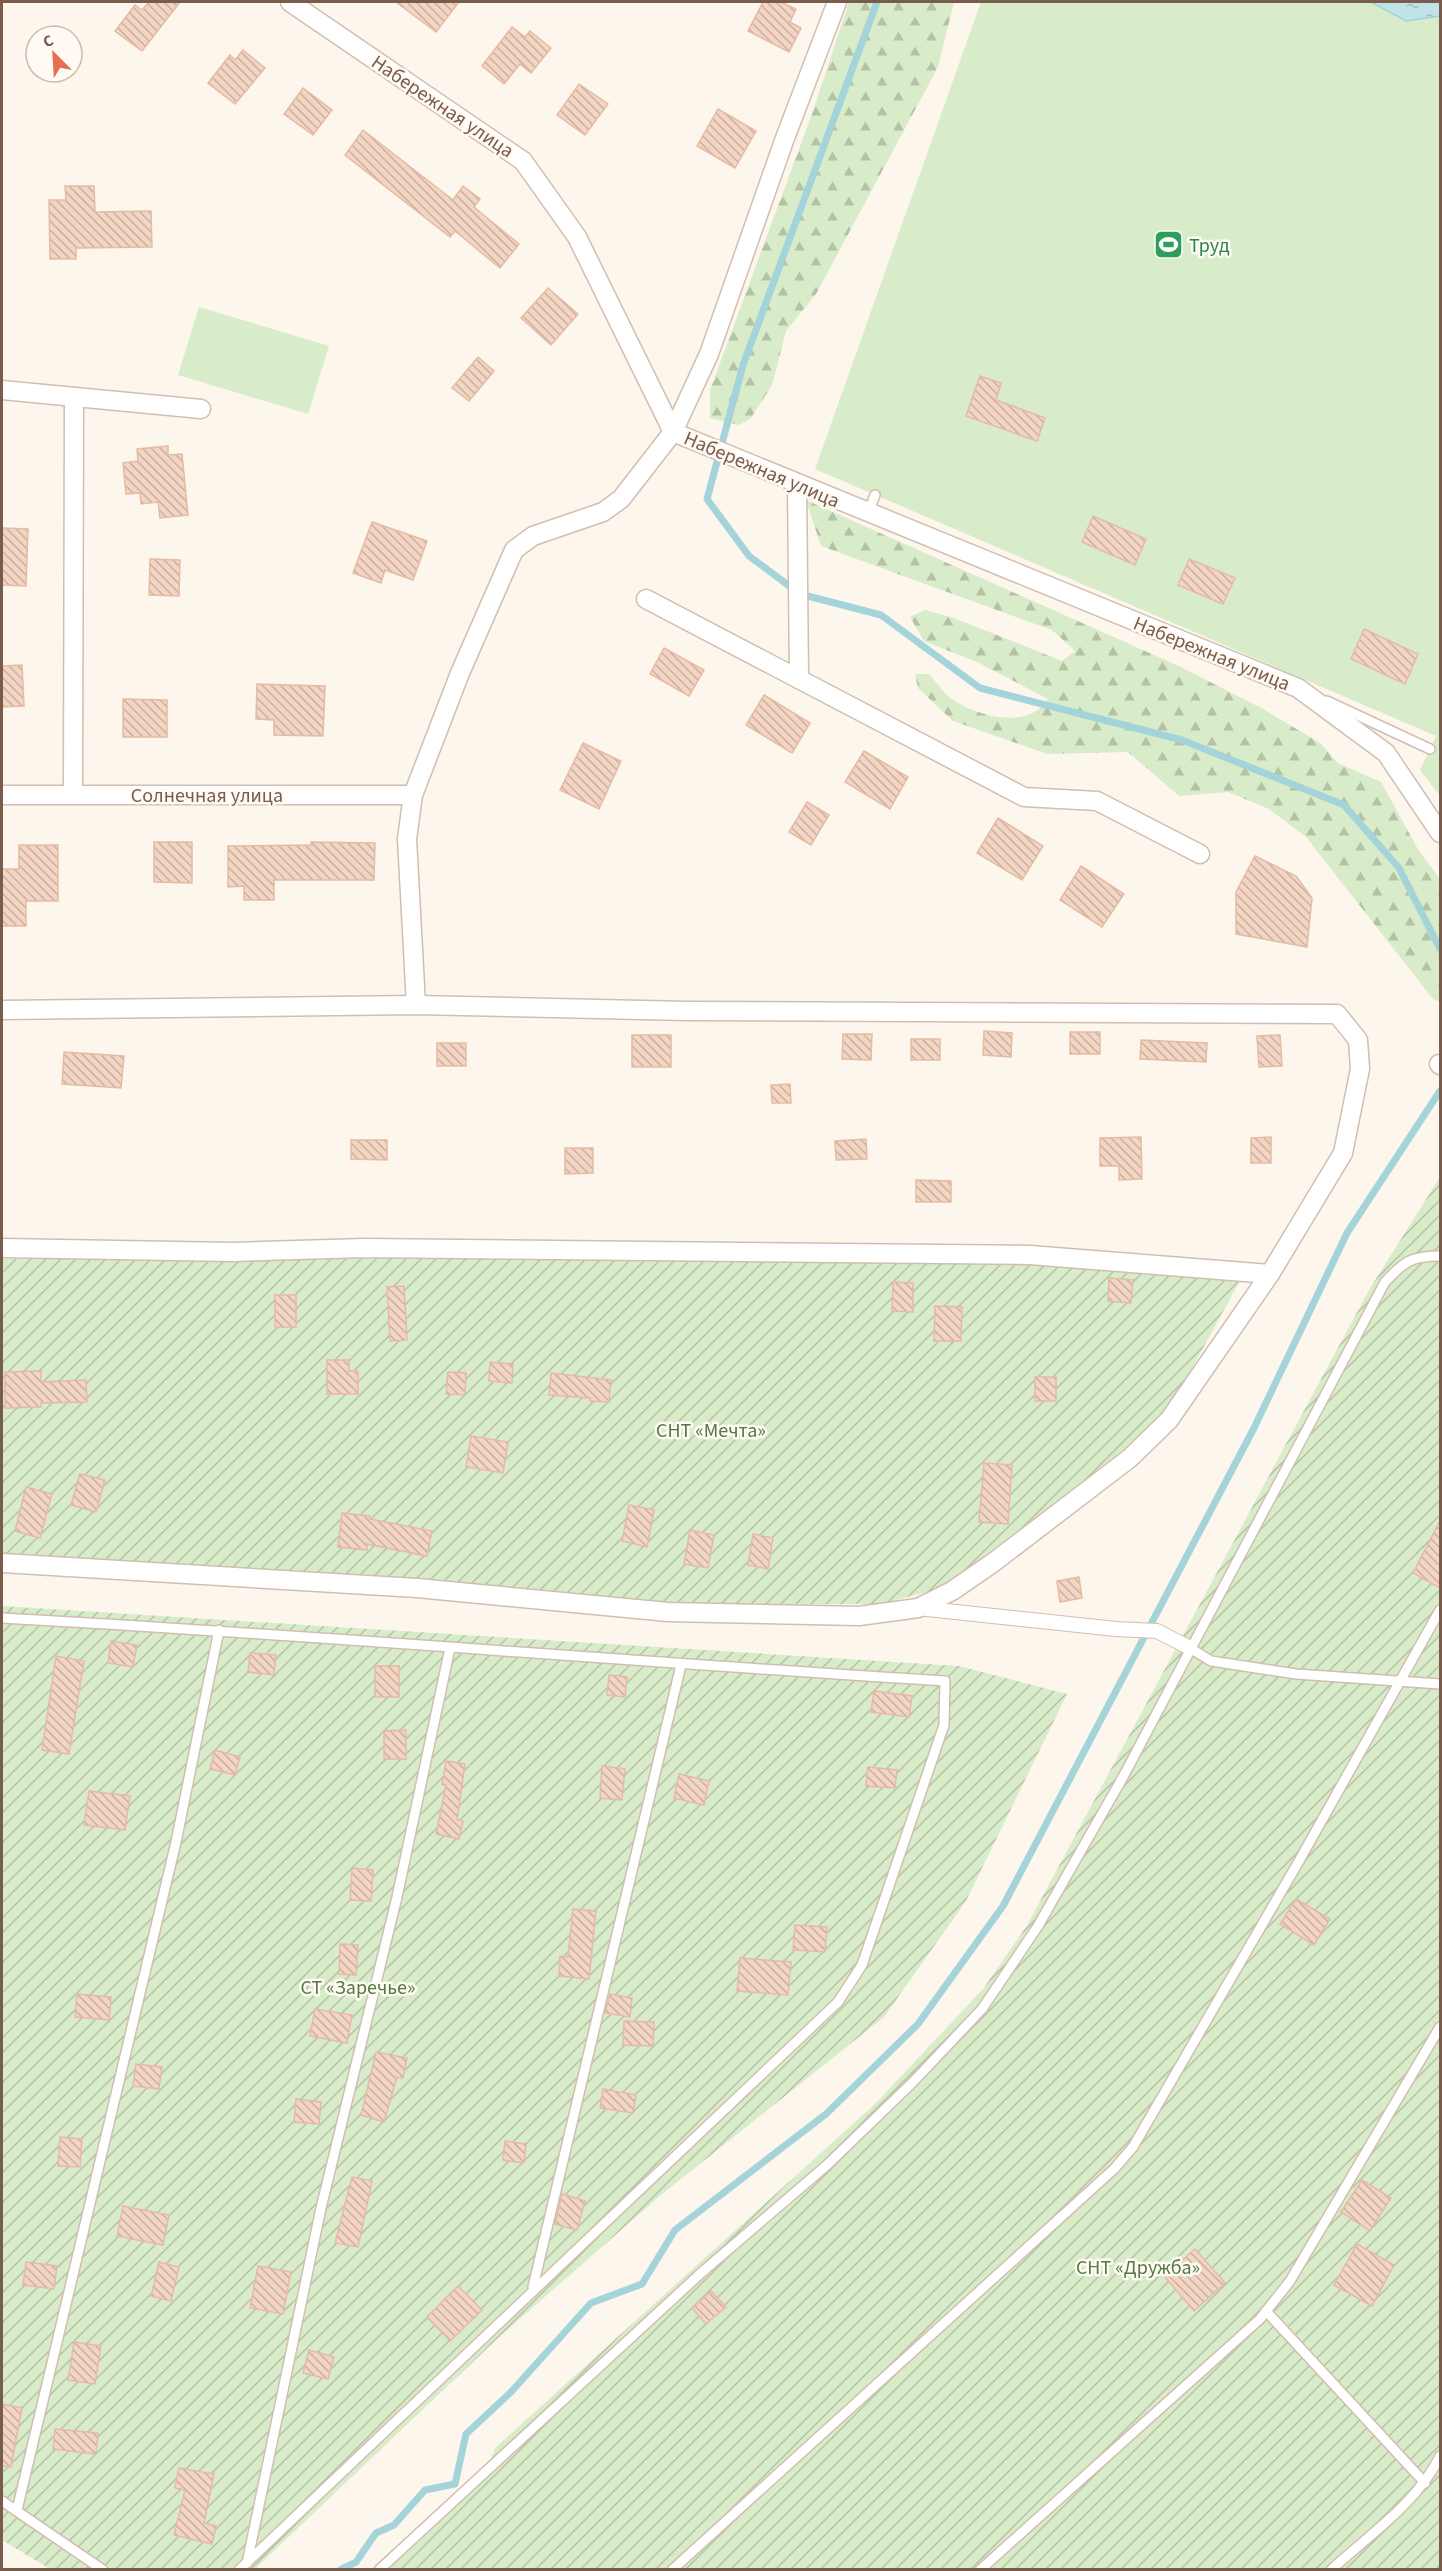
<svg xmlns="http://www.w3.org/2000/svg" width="1442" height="2571" viewBox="0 0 1442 2571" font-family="'Source Sans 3',sans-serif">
<defs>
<pattern id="forest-firs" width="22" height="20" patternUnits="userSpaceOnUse" patternTransform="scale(1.5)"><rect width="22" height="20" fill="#d8ecc9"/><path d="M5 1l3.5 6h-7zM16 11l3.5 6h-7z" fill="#b4c2a5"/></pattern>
<pattern id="garden-furrows" width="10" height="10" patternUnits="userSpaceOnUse" patternTransform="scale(1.5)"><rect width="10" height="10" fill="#d8ecc9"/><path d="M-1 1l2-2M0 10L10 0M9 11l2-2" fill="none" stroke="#b4c2a5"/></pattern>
<pattern id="water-ripples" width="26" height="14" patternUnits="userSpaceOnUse" patternTransform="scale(1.5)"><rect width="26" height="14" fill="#bfe3e8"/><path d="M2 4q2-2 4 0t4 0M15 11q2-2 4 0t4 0" fill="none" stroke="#a0bbbe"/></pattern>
<pattern id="building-back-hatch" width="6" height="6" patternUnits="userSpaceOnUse" patternTransform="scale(1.5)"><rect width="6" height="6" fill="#f3d5c3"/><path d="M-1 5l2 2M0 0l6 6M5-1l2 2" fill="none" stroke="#cab0a1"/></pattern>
</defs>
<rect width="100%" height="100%" fill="#fdf6ec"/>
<!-- forest -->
<g fill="url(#forest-firs)">
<path d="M 849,2 L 954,2 L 938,67 L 816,294 L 786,331 L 772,385 L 751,418 L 739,425 L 710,418 L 710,390 L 812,114 Z"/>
<path d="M 806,500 L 1181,667 L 1263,709 L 1320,743 L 1338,763 L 1381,782 L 1419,851 L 1440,879 L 1440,1002 L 1433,999 L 1306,837 L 1269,809 L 1228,792 L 1179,796 L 1128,752 L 1047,754 L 953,721 L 918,688 L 915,674 L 929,674 C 937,683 945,695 955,701 C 980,717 1029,730 1048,699 L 979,663 L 924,641 L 910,617 L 925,610 L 954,618 L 1062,661 L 1075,651 L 1052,630 L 821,546 Z"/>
</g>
<!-- garden -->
<g fill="url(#garden-furrows)">
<path d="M 1440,1177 L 1440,2569 L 379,2570 L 486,2473 L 495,2448 L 875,2104 L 983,1989 L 1026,1927 L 1369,1290 Z"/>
<path d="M 987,1254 L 1241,1279 L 1168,1412 L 1088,1481 L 985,1558 L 934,1590 L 881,1604 L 682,1605 L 2,1555 L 2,1259 Z"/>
<path d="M 2,1606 L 959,1666 L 1067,1694 L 966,1901 L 884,2017 L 661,2195 L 498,2338 L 255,2569 L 50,2569 L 2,2540 Z"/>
</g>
<!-- pitch -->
<g fill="#d8ecc9">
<path d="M 981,2 L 1371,2 L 1406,21 L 1440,16 L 1440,796 L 1420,770 L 1436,736 L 815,469 Z"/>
<path d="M 199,307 L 329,346 L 308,414 L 178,375 Z"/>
</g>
<!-- water -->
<path fill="url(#water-ripples)" stroke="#a5d3da" stroke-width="1.5" d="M 1371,2 L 1440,2 L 1440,16 L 1406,21 Z"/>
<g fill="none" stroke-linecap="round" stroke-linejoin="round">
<!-- stream -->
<g stroke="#a5d3da" stroke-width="7">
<path d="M 877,2 L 743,365 L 707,499 L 749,556 L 800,594 L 881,615 L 980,688 L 1182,740 L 1344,805 L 1399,868 L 1440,949"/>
<path d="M 340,2570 L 356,2562 L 376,2533 L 394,2525 L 425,2490 L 455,2484 L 466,2434 L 511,2392 L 591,2303 L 642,2284 L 675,2230 L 826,2114 L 918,2024 L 1003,1906 L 1254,1428 L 1347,1233 L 1440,1091"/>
</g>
</g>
<!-- building -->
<g fill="url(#building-back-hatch)" stroke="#e6bba3" stroke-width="1.5">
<path d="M 149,2 L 180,2 L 142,51 L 115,31 L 135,5 L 142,10 Z"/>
<path d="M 396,2 L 459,2 L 436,32 Z"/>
<path d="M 763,2 L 781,2 L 796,9 L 790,22 L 801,28 L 789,52 L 748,31 Z"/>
<path d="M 512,27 L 525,37 L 530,31 L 551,48 L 531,73 L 520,64 L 504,84 L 482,66 Z"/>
<path d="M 243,50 L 265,68 L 235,104 L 208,83 L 230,55 L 235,60 Z"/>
<path d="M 579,84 L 608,104 L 585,135 L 557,115 Z"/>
<path d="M 303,88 L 332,110 L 313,135 L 284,114 Z"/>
<path d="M 718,109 L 756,131 L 735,168 L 697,146 Z"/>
<path d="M 363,130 L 453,200 L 463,186 L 480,199 L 474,207 L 519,244 L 500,268 L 455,231 L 450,237 L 345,155 Z"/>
<path d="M 65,186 L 94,186 L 95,212 L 151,211 L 152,247 L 76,248 L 76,259 L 50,259 L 49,200 L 66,200 Z"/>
<path d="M 548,288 L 578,314 L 551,345 L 521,318 Z"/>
<path d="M 478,357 L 494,371 L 469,401 L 452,388 Z"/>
<path d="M 980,376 L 1001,383 L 996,400 L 1045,418 L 1037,441 L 966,416 Z"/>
<path d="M 168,446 L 168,455 L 182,454 L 188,515 L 160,518 L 158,502 L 141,504 L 140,493 L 126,494 L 123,463 L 138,461 L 137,449 Z"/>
<path d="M 1093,516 L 1146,539 L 1135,565 L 1082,542 Z"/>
<path d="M 372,522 L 427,541 L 413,580 L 385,570 L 381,583 L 353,573 Z"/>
<path d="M 2,528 L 28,529 L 26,586 L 2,585 Z"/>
<path d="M 150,559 L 180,560 L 179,596 L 149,595 Z"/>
<path d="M 1189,559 L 1235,578 L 1223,604 L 1178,585 Z"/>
<path d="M 1364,629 L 1418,654 L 1405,684 L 1351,659 Z"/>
<path d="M 664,648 L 704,670 L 689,696 L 650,674 Z"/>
<path d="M 22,665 L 24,706 L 2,707 L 2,666 Z"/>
<path d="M 257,684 L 325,686 L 323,736 L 274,735 L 274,720 L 256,719 Z"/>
<path d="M 764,695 L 810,723 L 792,753 L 746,725 Z"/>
<path d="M 123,699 L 167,700 L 167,737 L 123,737 Z"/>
<path d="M 583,743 L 621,761 L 599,809 L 560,790 Z"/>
<path d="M 864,751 L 908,777 L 890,809 L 845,782 Z"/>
<path d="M 807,802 L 829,815 L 811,845 L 789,832 Z"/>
<path d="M 998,818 L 1043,846 L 1022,880 L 977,853 Z"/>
<path d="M 154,842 L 192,842 L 192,883 L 154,882 Z"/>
<path d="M 311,842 L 375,843 L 374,880 L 274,880 L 274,900 L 244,900 L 244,886 L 228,887 L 228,846 L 311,845 Z"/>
<path d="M 19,845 L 58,845 L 58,901 L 26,901 L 26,926 L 2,926 L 2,869 L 19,869 Z"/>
<path d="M 1255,856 L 1296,876 L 1312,898 L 1307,947 L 1236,934 L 1236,892 Z"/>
<path d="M 1081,866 L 1124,894 L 1102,927 L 1060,900 Z"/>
<path d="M 984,1031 L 1012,1033 L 1011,1057 L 983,1055 Z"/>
<rect x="1070" y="1032" width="30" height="22"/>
<path d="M 843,1034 L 872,1034 L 871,1060 L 842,1059 Z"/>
<rect x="632" y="1035" width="39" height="32"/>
<path d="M 1280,1035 L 1282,1066 L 1259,1067 L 1257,1036 Z"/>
<rect x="911" y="1039" width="29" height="21"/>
<path d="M 1141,1040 L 1207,1043 L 1206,1062 L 1140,1059 Z"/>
<rect x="437" y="1043" width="29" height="23"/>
<path d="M 64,1052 L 124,1056 L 121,1088 L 62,1084 Z"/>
<path d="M 790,1084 L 791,1103 L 772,1103 L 771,1085 Z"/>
<path d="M 1141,1137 L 1142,1179 L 1119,1180 L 1119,1166 L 1100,1166 L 1100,1138 Z"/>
<path d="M 1271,1137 L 1271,1163 L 1251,1163 L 1251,1138 Z"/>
<path d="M 866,1139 L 867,1159 L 836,1160 L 835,1141 Z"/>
<path d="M 351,1140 L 387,1140 L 387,1160 L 351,1159 Z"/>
<path d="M 565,1148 L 593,1148 L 593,1173 L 565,1174 Z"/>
<path d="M 916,1180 L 951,1181 L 951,1202 L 916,1202 Z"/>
<path d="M 1109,1278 L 1133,1280 L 1131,1303 L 1108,1301 Z"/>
<path d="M 893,1282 L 913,1283 L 913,1312 L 892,1311 Z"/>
<path d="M 404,1286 L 407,1340 L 390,1341 L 387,1287 Z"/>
<rect x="275" y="1295" width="21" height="32"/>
<path d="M 935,1306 L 962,1307 L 961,1341 L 934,1341 Z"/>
<path d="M 327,1360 L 349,1360 L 349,1371 L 358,1371 L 358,1394 L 327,1394 Z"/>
<path d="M 490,1362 L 513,1364 L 512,1383 L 489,1381 Z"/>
<path d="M 41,1371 L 41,1382 L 86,1380 L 87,1402 L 41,1403 L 41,1407 L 5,1408 L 5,1372 Z"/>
<path d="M 448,1372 L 466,1373 L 465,1395 L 446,1394 Z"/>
<path d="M 551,1373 L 611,1380 L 609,1402 L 590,1401 L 590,1398 L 549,1395 Z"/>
<rect x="1035" y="1377" width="21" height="24"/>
<path d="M 471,1436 L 508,1442 L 503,1473 L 466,1467 Z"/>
<path d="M 984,1463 L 1012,1465 L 1008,1524 L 979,1522 Z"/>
<path d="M 80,1474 L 105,1480 L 96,1512 L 71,1505 Z"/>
<path d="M 26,1487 L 52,1494 L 40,1538 L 15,1531 Z"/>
<path d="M 629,1505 L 654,1510 L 647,1547 L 622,1541 Z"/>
<path d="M 342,1513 L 370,1516 L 370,1519 L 432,1531 L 427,1556 L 367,1544 L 367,1550 L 338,1547 Z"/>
<path d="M 1440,1521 L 1440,1588 L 1413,1573 Z"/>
<path d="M 690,1530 L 714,1535 L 708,1568 L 684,1564 Z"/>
<path d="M 753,1534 L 773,1538 L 768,1569 L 748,1565 Z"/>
<path d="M 1079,1577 L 1082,1598 L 1060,1602 L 1057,1581 Z"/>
<path d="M 111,1641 L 137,1645 L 133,1667 L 108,1663 Z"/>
<path d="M 250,1653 L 276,1655 L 274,1675 L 248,1672 Z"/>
<path d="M 56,1656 L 84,1661 L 69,1754 L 42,1750 Z"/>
<rect x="375" y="1666" width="24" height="31"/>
<path d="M 609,1675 L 627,1677 L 625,1697 L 607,1695 Z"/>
<path d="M 874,1691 L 912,1696 L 909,1717 L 871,1712 Z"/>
<path d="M 406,1730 L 406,1759 L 384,1759 L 384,1731 Z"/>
<path d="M 215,1750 L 240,1757 L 235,1775 L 210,1769 Z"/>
<path d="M 446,1761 L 465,1764 L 457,1820 L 463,1821 L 459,1839 L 436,1834 L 446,1785 L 442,1785 Z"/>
<path d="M 602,1766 L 625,1769 L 622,1800 L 600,1798 Z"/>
<path d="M 868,1767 L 897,1770 L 895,1788 L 866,1786 Z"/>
<path d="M 679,1774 L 709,1781 L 704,1805 L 674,1798 Z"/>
<path d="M 89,1791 L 130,1796 L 125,1830 L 84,1825 Z"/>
<path d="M 352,1868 L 373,1870 L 371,1901 L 350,1900 Z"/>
<path d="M 1296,1899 L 1330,1919 L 1314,1945 L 1280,1924 Z"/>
<path d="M 573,1909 L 596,1911 L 589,1979 L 559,1976 L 560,1956 L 568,1957 Z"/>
<path d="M 795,1925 L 827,1927 L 825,1952 L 793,1950 Z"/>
<path d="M 340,1944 L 358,1945 L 356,1975 L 339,1974 Z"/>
<path d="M 740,1958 L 791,1962 L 788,1995 L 737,1991 Z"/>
<path d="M 77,1994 L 111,1997 L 109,2020 L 75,2017 Z"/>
<path d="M 610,1994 L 632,1998 L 630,2017 L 605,2013 Z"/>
<path d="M 315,2009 L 352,2015 L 347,2043 L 310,2036 Z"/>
<path d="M 624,2021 L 654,2022 L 653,2046 L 623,2045 Z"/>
<path d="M 376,2052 L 407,2058 L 403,2078 L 397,2077 L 384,2122 L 361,2115 Z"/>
<path d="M 136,2064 L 162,2067 L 159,2089 L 133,2086 Z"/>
<path d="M 603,2089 L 636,2095 L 633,2113 L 600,2108 Z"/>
<path d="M 296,2099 L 321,2102 L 319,2124 L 294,2122 Z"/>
<path d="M 60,2137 L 82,2139 L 80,2167 L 58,2166 Z"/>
<path d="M 505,2141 L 526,2144 L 524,2163 L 503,2160 Z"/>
<path d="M 352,2177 L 372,2181 L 358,2247 L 335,2243 Z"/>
<path d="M 1362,2180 L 1391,2198 L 1370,2231 L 1341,2212 Z"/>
<path d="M 562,2194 L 585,2201 L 577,2230 L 555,2224 Z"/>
<path d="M 123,2206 L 169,2215 L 163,2245 L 117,2236 Z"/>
<path d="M 1357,2244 L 1394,2265 L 1372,2306 L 1334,2285 Z"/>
<path d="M 1195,2249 L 1225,2283 L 1194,2311 L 1164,2276 Z"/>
<path d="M 26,2262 L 57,2266 L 54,2289 L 23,2285 Z"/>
<path d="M 159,2262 L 179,2267 L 171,2301 L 151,2296 Z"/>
<path d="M 258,2266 L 291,2272 L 283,2314 L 250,2308 Z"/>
<path d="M 458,2286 L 482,2310 L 450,2341 L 427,2317 Z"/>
<path d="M 711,2291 L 726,2307 L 706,2324 L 692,2308 Z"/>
<path d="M 74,2342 L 101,2346 L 95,2384 L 68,2380 Z"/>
<path d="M 309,2350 L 334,2357 L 328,2379 L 303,2373 Z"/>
<path d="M 2,2404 L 22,2408 L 11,2467 L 2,2466 Z"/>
<path d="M 55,2429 L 98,2433 L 96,2454 L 53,2449 Z"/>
<path d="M 179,2468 L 214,2474 L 204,2523 L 216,2526 L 212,2544 L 174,2535 L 185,2490 L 175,2488 Z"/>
</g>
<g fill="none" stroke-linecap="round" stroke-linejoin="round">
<defs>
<g id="service">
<path d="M 868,513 L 875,495"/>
<path d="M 1327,701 L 1430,749"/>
<path d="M 2,1618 C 316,1635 630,1662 945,1681 L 944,1725 L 862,1965 L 838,2002 L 239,2570"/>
<path d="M 1190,1648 L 1211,1661 L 1296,1674 L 1440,1684"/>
<path d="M 533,2287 L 681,1665"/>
<path d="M 1266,2311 L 1425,2483"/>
<path d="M 2,2501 L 103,2570"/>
<path d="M 17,2510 L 176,1842 L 219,1630"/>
<path d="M 247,2563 L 321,2208 L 397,1897 L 450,1648"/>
<path d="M 379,2570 L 701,2273 L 827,2165 L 913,2082 L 982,2009 L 1038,1926 L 1123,1777 L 1385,1282 C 1405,1261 1411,1256 1440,1256"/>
<path d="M 672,2570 L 1114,2169 L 1133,2147 L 1299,1861 L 1440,1610"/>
<path d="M 980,2570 L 1260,2319 L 1290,2281 L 1440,2027"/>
<path d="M 1331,2570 C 1368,2536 1419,2501 1440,2456"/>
</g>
<path id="pedestrian" d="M 918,1608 L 1116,1629 L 1157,1631 L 1190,1648"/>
<g id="minor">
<path d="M 290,2 L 523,161 L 577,237 L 673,432 L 1298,688 L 1386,753 L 1440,833"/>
<path d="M 2,390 L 201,409"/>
<path d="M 797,484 L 799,679"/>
<path d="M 646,599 L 1024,797 L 1097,801 L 1200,854"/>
<path d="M 73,794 L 74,397"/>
<path d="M 2,795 L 413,795"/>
<path d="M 416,1005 L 407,839 L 413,795 L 460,673 L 514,550 L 533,536 L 603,512 L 621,499 L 673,432 L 709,354 L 785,138 L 837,2"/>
<path d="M 2,1010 L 416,1005 L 688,1011 L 1337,1014 L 1358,1040 L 1360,1069 L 1343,1153 L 1270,1274 L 1169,1420 L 1130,1458 L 994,1562 L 952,1591 L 918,1608 L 859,1616 L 668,1612 L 417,1588 L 2,1563"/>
<path d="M 1439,1064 L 1440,1065"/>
<path d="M 2,1248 L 233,1252 L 364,1248 L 1030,1255 L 1270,1274"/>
</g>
</defs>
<!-- service casing -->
<use href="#service" stroke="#d1beb0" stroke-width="12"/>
<!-- pedestrian casing -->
<use href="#pedestrian" stroke="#d1beb0" stroke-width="16"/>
<!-- minor casing -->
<use href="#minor" stroke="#d1beb0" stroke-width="21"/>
<!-- service -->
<use href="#service" stroke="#fff" stroke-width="9"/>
<!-- pedestrian -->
<use href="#pedestrian" stroke="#fff" stroke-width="14"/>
<!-- minor -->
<use href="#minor" stroke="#fff" stroke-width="18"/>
</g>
<!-- icons -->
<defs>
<symbol id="stadium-square" viewBox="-11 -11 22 22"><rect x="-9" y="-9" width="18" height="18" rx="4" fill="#2e9e5b" stroke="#fffaf3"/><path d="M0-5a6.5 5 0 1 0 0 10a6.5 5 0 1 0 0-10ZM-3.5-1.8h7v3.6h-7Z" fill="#fff"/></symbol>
</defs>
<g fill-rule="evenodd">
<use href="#stadium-square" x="1152" y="228" width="33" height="33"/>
</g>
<g text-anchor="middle" stroke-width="5" stroke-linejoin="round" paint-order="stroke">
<!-- street labels -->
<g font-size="20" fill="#7a5c4d" stroke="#fffaf3">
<text transform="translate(443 106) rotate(34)" y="7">Набережная улица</text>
<text transform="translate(762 469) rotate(23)" y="7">Набережная улица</text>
<text transform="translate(1212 653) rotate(22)" y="7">Набережная улица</text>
<text x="207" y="802">Солнечная улица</text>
</g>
<!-- leisure labels -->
<g font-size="20" fill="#27864d" stroke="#fffaf3" text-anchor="start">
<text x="1189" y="252">Труд</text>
</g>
<!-- park labels -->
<g font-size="20" fill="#537a41" stroke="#fffaf3">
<text x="711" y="1437">СНТ «Мечта»</text>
<text x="358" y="1994">СТ «Заречье»</text>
<text x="1138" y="2274">СНТ «Дружба»</text>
</g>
</g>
<!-- border -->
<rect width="1442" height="2571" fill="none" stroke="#7a5c4d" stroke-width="6"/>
<!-- north arrow -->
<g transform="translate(54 54) rotate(336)"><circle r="28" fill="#fffaf3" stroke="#cabbb1" stroke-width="1.5"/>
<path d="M0-4.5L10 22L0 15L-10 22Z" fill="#e76f51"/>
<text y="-9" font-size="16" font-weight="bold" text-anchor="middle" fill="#7a5c4d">С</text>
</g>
</svg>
